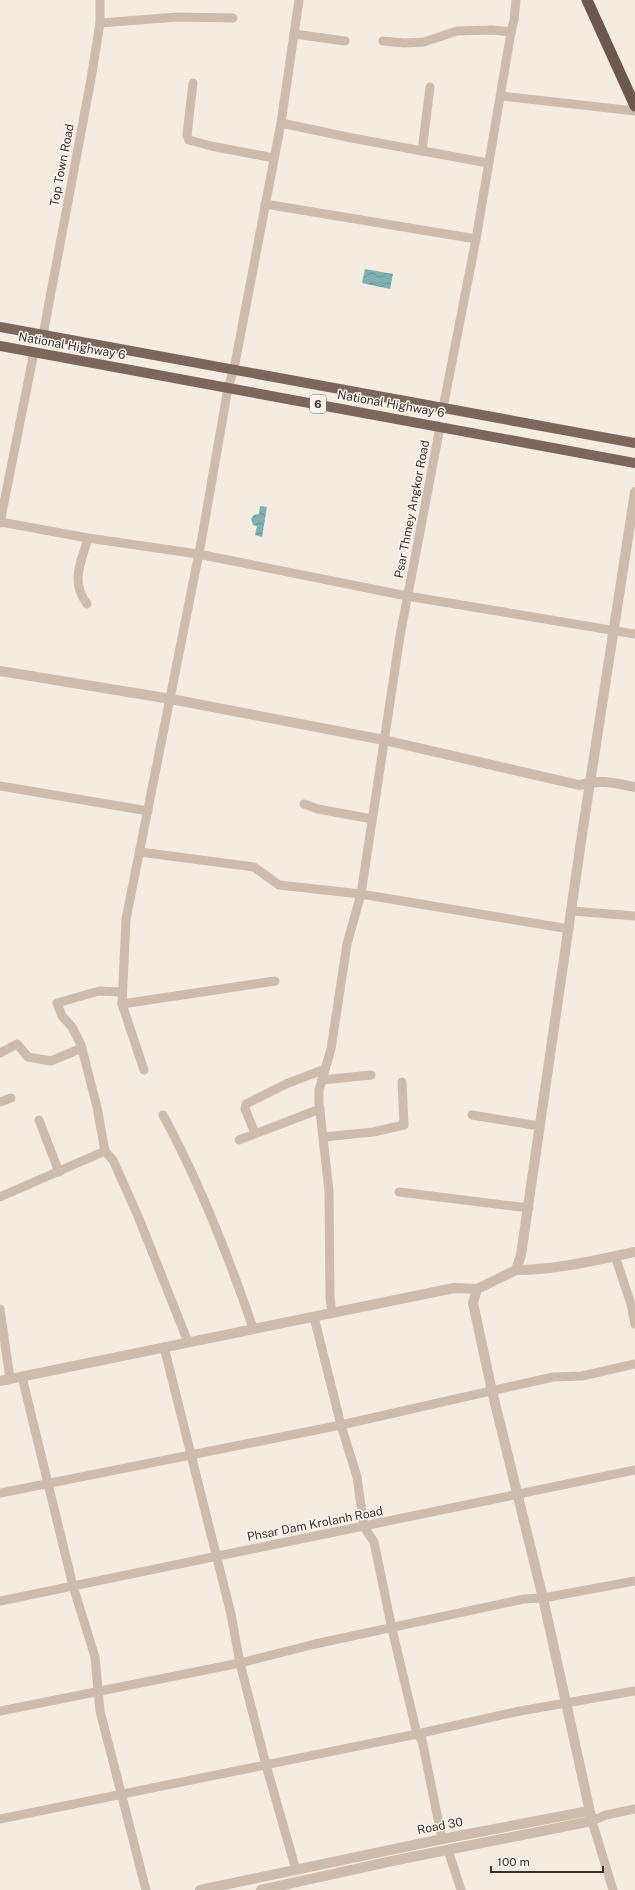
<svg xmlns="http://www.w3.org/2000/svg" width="635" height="1890" viewBox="0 0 635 1890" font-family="'Public Sans',sans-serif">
<defs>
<pattern id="water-waves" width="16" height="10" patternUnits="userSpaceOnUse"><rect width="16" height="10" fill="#7fb0b2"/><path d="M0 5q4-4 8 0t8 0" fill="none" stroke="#699091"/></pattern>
</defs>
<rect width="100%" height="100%" fill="#f4ebe1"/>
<!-- water -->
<g fill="url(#water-waves)">
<path d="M 365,269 L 393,274 L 390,289 L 362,283 Z"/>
<path d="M 260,506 L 267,507 L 262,537 L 255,535 L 257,526 L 253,525 L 251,519 L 254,515 L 259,514 Z"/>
</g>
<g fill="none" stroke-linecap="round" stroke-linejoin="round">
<!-- minor -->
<g stroke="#cdbbac" stroke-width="9">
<path d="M 100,23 L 177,17 L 233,18"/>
<path d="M 294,34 L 345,41"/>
<path d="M 383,41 L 405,43 L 424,42 L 457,31 L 492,30 L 511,32"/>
<path d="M 193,83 L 187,135 L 189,140 L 211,146 L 274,158"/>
<path d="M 501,96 L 635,111"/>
<path d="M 281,123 L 352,138 L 488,163"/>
<path d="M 422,151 L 430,87"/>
<path d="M 265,204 L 476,239"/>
<path d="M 43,335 L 91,79 L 100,23 L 100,0"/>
<path d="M 443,408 L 476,239 L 511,32 L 514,20 L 516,0"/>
<path d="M 0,522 L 88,538 L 198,554 L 407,596 L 635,634"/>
<path d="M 0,523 L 34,352"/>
<path d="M 87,604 C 70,581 81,563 88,538"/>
<path d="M 0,786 L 148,811"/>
<path d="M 304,804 L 318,809 L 372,819"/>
<path d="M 140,852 L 254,867 L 279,885 L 361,894 L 569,929"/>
<path d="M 572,911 L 635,916"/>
<path d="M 122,992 L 99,991 L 57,1003 L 62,1016 L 72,1027 L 81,1045 L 97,1107 L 105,1151 L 113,1160 L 138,1216 L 188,1342"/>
<path d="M 122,1004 L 275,981"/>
<path d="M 0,1053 L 17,1044 L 28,1057 L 51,1061 L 82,1048"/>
<path d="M 144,1070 L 122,1004 L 126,919 L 201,543 L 228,388 L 234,369 L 281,123 L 299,0"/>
<path d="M 322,1080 L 371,1075"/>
<path d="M 0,1102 L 11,1098"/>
<path d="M 163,1115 C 200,1183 228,1255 253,1328"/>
<path d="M 472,1115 L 539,1126"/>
<path d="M 39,1120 L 59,1172"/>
<path d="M 255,1133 L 245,1109 L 246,1104 L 286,1084 L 325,1069"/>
<path d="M 324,1137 L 373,1132 L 404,1125 L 402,1082"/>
<path d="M 239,1140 L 320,1109"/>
<path d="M 399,1192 L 529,1208"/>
<path d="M 0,1197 L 105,1151"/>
<path d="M 615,1256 L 631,1304 L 635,1324"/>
<path d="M 0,1309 L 10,1379"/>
<path d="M 332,1312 L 330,1298 L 329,1191 L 319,1102 L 319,1090 L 331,1049 L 347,944 L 361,894 L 400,636 L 440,427"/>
<path d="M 314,1317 L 341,1425 L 357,1477 L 364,1527 L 374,1542 L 392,1629 L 417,1734 L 422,1740 L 442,1839"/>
<path d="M 164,1347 L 231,1614 L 240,1663 L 266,1765 L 296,1870"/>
<path d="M 22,1377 L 73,1586 L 95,1657 L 100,1711 L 146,1890"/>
<path d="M 0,1493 L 341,1425 L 553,1377 L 582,1376 L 635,1364"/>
<path d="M 0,1601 C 211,1556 424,1515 635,1470"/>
<path d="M 0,1711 L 240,1663 L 315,1644 L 524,1599 L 543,1598 L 635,1581"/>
<path d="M 0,1819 L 417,1734 L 520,1711 L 635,1691"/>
<path d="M 448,1850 L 461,1890"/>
<path d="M 613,1890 L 592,1821 L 606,1815 L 635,1809"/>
</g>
<!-- tertiary -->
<g stroke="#cdbbac" stroke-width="10">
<path d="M 0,671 L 171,699 L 384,740 L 579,785 C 601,779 614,783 635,787"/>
<path d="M 516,1270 C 556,1270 596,1260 635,1252"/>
<path d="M 0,1381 L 454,1288 L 477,1289"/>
<path d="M 200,1890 L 442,1839 L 589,1811"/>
<path d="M 261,1890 L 392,1861 L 592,1821 L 543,1598 L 492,1391 L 473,1303 L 477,1289 L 516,1270 L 521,1255 L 583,828 L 635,492"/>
</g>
<!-- primary -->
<g stroke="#7d675c" stroke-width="10">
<path d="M 0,327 L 635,443"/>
<path d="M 0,346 L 635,463"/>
</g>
<!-- trunk -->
<path stroke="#6c584f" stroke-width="11" d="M 587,0 L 635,106"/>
</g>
<g text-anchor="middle" stroke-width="3" stroke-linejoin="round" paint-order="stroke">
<!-- shield labels -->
<rect fill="#fbf5ee" stroke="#756b66" stroke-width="1" x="310" y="395" width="16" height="18" rx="3"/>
<g font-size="11" font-weight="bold" fill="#3b302b">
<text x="318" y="408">6</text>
</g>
<!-- street labels -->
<g font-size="12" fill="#3b302b" stroke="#fbf5ee">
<text transform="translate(62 165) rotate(-79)" y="4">Top Town Road</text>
<text transform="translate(72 346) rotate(10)" y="4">National Highway 6</text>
<text transform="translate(391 404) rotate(10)" y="4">National Highway 6</text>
<text transform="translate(412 509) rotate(-79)" y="4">Psar Thmey Angkor Road</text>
<text transform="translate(315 1524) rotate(-11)" y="4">Phsar Dam Krolanh Road</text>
<text transform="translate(440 1826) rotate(-11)" y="4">Road 30</text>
</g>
</g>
<!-- scale -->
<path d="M491 1866v6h112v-6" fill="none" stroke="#3b302b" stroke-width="2"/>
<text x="497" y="1866" font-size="12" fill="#3b302b" stroke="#fbf5ee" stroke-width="3" paint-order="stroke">100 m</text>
</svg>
